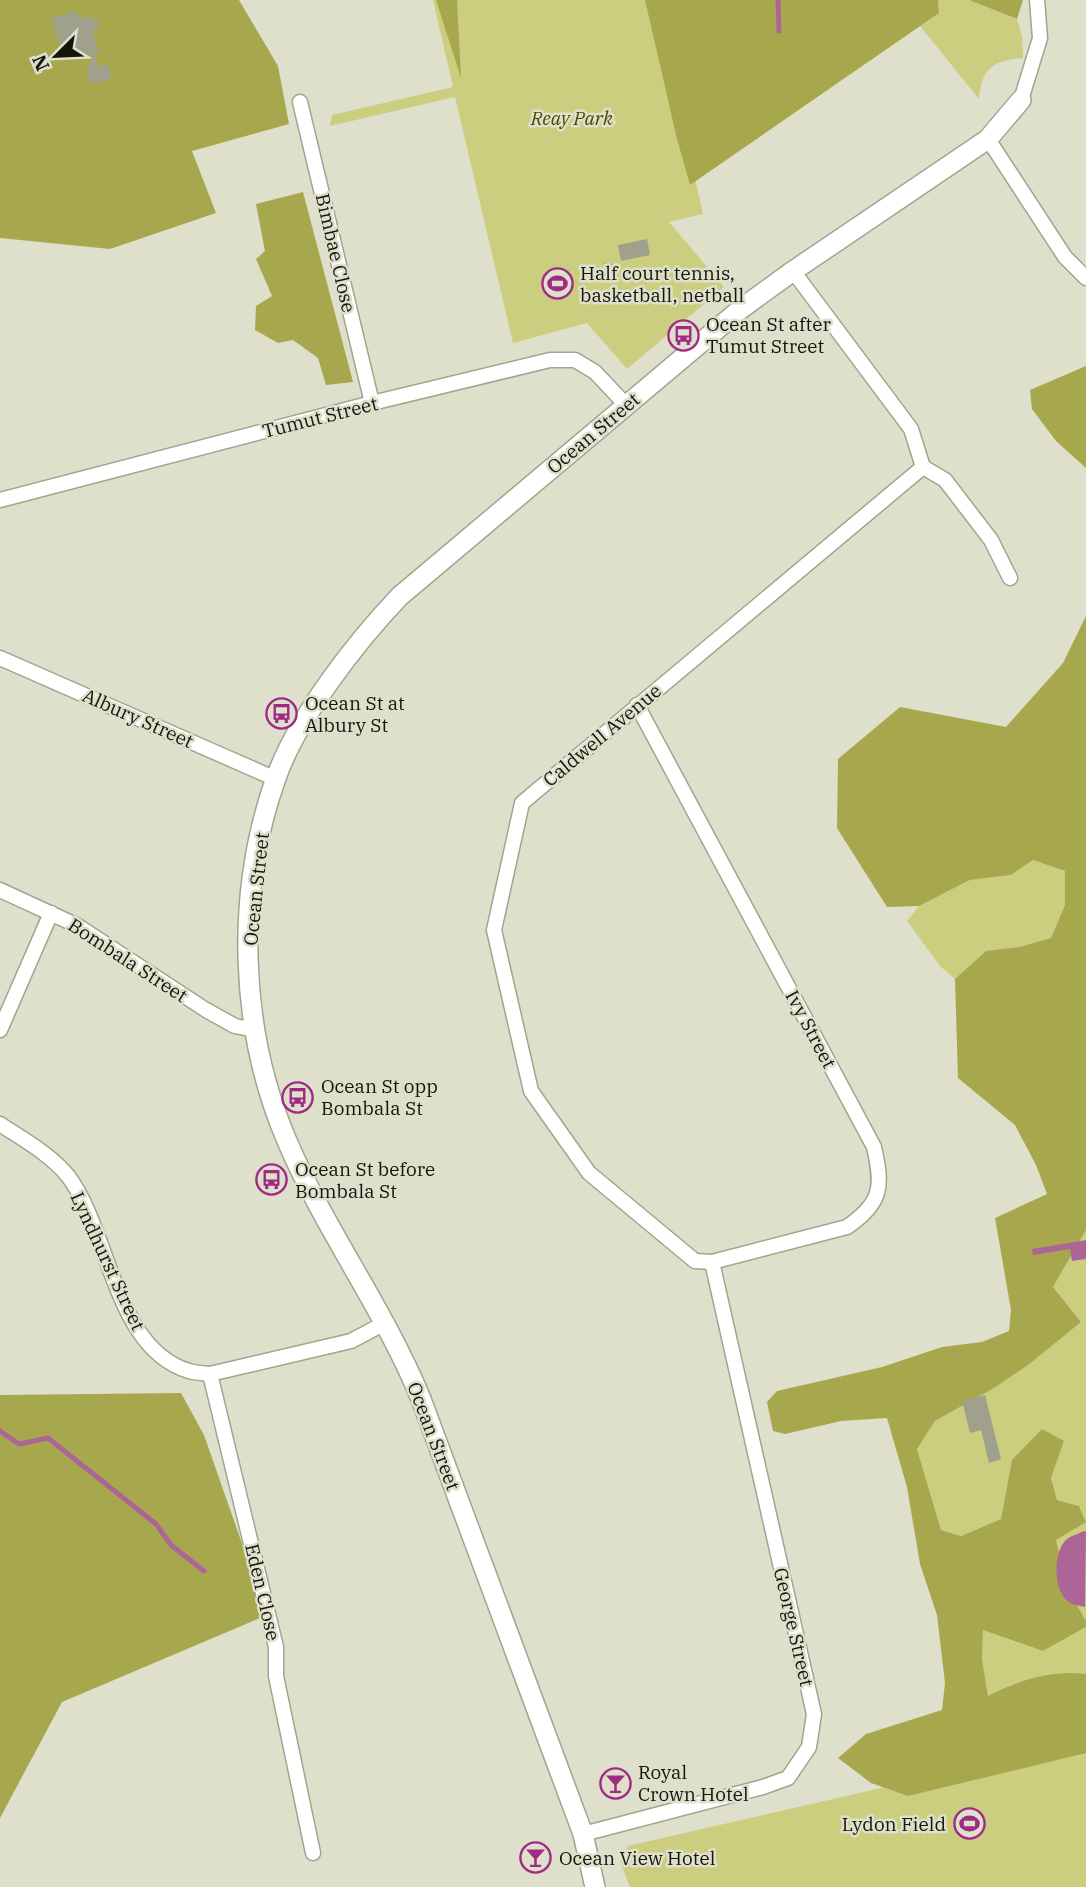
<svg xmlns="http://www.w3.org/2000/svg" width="1086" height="1887" viewBox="0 0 1086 1887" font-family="'IBM Plex Serif',serif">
<rect width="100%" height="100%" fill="#dfe0cb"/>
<!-- green -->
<g fill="#ccce7f">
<path d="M 433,0 L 655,0 L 703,214 L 669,222 L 724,287 L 627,369 L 587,323 L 513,343 L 455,97 L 330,126 L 332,115 L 453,87 Z"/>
<path d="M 938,0 L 969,0 L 1017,19 L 1022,36 L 1023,58 C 993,61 982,67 979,99 L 920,26 L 939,13 Z"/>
<path d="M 1033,860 L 1065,871 L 1065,905 L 1051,938 L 1019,947 L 986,951 L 955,979 L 940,966 L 907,921 L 919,906 L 970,880 L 1011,875 Z"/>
<path d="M 1086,1230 L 1086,1521 L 1079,1506 L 1057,1500 L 1051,1478 L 1064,1441 L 1013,1460 L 1001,1519 L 961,1536 L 941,1530 L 917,1449 L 935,1421 L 994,1388 L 1081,1322 L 1053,1287 Z"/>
<path d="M 1086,1521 L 1086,1621 L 1068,1589 L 1056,1540 Z"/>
<path d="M 1086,1627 L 1086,1674 C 1052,1670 1018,1680 988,1696 L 982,1659 L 983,1630 L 1043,1651 Z"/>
<path d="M 1086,1741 L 1086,1887 L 630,1887 L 620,1861 L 628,1846 Z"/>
</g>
<!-- forest -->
<g fill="#a7a84e">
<path d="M 0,0 L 239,0 L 278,66 L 289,124 L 192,151 L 216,213 L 110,249 L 0,238 Z"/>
<path d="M 436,0 L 457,0 L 461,78 Z"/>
<path d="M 645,0 L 938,0 L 939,13 L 690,185 L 677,139 Z"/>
<path d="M 969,0 L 1023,0 L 1017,19 Z"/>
<path d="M 303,192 L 353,382 L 326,385 L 318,358 L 293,340 L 278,343 L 255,330 L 256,306 L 272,296 L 256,259 L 265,251 L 256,204 Z"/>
<path d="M 1086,366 L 1086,468 L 1056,441 L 1032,409 L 1030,390 Z"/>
<path d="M 1086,616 L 1086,1230 L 1053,1287 L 1081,1322 L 1028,1365 L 994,1388 L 935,1421 L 917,1449 L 941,1530 L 961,1536 L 1001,1519 L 1012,1460 L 1042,1429 L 1064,1441 L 1051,1478 L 1057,1500 L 1079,1506 L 1086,1522 L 1056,1540 L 1068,1589 L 1086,1621 L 1086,1627 L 1043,1651 L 983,1630 L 982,1659 L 988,1696 C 1018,1680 1052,1670 1086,1674 L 1086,1753 L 908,1796 L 871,1783 L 838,1758 L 866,1734 L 942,1710 L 945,1683 L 937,1615 L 920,1564 L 907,1487 L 887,1418 L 841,1421 L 785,1434 L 773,1431 L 767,1402 L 777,1391 L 882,1367 L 942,1347 L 982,1342 L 1009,1331 L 1011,1310 L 995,1218 L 1047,1194 L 1036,1165 L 1015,1125 L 958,1078 L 955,979 L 986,951 L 1019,947 L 1051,938 L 1065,905 L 1065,871 L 1033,860 L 1011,875 L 970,880 L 919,906 L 887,907 L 837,828 L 838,759 L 900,707 L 1006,727 L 1063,663 Z"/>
<path d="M 181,1393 L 204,1435 L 267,1615 L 62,1702 L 0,1818 L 0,1395 Z"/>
</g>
<!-- water -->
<g fill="#ad6598">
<path d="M 1086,1240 L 1086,1259 L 1072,1261 L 1070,1249 L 1033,1255 L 1032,1249 Z"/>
<path d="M 1084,1531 L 1086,1532 L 1085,1607 C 1081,1606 1073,1605 1069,1602 C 1053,1591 1053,1554 1065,1541 C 1069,1536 1078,1534 1084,1531 Z"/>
</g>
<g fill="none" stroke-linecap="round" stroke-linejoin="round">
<!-- stream -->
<g stroke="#ad6598" stroke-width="5">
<path d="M 778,0 L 779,31"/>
<path d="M 0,1431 L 19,1444 L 48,1438 L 156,1524 L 171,1545 L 204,1571"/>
</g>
</g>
<!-- building -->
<g fill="#a0a18d">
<path d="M 77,11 L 79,19 L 90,16 L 91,20 L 97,19 L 99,29 L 93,31 L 99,52 L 94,53 L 98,67 L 108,64 L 111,79 L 90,84 L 86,66 L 92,65 L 89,53 L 64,60 L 52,18 Z"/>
<path d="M 647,239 L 650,255 L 621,261 L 618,245 Z"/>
<path d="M 604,263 L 613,264 L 612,282 L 603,281 Z"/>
<path d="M 985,1395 L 1001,1459 L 989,1463 L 981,1430 L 970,1433 L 962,1401 Z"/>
</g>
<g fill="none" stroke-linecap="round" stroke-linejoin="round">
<defs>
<g id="street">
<path d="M 1021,100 L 1040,38 L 1037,0"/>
<path d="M 300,102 L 372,403"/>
<path d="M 988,139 L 1065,257 L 1086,278"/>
<path d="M 793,271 L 911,429 L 923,467"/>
<path d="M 923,467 L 945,480 L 991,540 L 1010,578"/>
<path d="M 0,500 L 372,403 L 550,360 L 575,360 L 595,372 L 626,405"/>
<path d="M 0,658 L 276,779"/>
<path d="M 637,705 L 874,1147 C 883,1187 882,1203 847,1227 L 712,1262 L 695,1261 L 589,1173 L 531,1091 L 494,930 L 522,803 L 923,467"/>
<path d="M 0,890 L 78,926 L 206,1010 L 235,1026 L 255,1030"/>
<path d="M 0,1030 L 51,913"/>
<path d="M 0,1124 C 24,1140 50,1154 68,1176 C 110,1231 114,1349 189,1371 C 195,1373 203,1373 210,1374 L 351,1341 L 385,1323"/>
<path d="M 210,1374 L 276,1647 L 276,1676 L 313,1853"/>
<path d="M 583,1834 L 763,1787 L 788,1778 L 809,1747 L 814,1714 L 712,1262"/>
</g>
<path id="secondary" d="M 595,1887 L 583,1834 L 421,1399 C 384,1309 325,1230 287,1141 C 239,1029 235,893 276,778 C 297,718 356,642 400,596 L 742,308 L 793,271 L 988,139 L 1021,100"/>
</defs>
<!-- street casing -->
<use href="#street" stroke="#a2a48f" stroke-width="17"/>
<!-- secondary casing -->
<use href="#secondary" stroke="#a2a48f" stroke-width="22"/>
<!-- street -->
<use href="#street" stroke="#fff" stroke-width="14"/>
<!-- secondary -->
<use href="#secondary" stroke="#fff" stroke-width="19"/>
</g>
<!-- icons -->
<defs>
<symbol id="stadium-ring" viewBox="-11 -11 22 22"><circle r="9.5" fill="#dfe0cb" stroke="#a02b85" stroke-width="1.5"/><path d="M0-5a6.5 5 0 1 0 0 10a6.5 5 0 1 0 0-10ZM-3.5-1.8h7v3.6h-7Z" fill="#a02b85"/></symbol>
<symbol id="bus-ring" viewBox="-11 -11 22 22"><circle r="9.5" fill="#dfe0cb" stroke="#a02b85" stroke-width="1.5"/><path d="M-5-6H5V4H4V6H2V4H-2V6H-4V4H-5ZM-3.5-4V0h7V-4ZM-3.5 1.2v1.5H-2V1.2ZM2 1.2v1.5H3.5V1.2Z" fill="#a02b85"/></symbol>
<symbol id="bar-ring" viewBox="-11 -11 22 22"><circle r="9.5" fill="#dfe0cb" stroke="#a02b85" stroke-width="1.5"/><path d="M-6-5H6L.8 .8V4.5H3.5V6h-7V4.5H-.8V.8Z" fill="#a02b85"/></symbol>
</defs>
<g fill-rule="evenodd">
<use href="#stadium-ring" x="540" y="266" width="35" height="35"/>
<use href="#bus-ring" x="666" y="318" width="35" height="35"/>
<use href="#bus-ring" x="264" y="696" width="35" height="35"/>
<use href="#bus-ring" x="280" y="1080" width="35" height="35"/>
<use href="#bus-ring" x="254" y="1162" width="35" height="35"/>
<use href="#bar-ring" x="598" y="1766" width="35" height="35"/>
<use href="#stadium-ring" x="952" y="1806" width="35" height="35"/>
<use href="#bar-ring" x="518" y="1840" width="35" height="35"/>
</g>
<g text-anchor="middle" stroke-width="5" stroke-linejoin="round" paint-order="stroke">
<!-- park labels -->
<g font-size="19" font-style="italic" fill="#4a4a00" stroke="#dfe0cb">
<text x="572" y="125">Reay Park</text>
</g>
<!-- street labels -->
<g font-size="19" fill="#14150d" stroke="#dfe0cb">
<text transform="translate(336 253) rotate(77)" y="7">Bimbae Close</text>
<text transform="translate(320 417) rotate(-14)" y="7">Tumut Street</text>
<text transform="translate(593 433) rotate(-40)" y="7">Ocean Street</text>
<text transform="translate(138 718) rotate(24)" y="7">Albury Street</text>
<text transform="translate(602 735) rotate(-40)" y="7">Caldwell Avenue</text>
<text transform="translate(256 889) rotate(-84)" y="7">Ocean Street</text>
<text transform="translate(128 960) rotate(33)" y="7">Bombala Street</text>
<text transform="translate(811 1029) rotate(62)" y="7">Ivy Street</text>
<text transform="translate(108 1261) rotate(65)" y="7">Lyndhurst Street</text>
<text transform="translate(434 1436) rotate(69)" y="7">Ocean Street</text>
<text transform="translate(263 1592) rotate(77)" y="7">Eden Close</text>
<text transform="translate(794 1627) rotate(77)" y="7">George Street</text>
</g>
<!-- poi labels -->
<g font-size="19" fill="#14150d" stroke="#dfe0cb" text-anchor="start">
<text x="580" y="280">Half court tennis,<tspan x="580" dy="22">basketball, netball</tspan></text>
<text x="706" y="331">Ocean St after<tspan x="706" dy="22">Tumut Street</tspan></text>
<text x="305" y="710">Ocean St at<tspan x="305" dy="22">Albury St</tspan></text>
<text x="321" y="1093">Ocean St opp<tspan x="321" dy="22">Bombala St</tspan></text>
<text x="295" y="1176">Ocean St before<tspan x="295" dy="22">Bombala St</tspan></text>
<text x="638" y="1779">Royal<tspan x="638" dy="22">Crown Hotel</tspan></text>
<text x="946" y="1831" text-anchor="end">Lydon Field</text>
<text x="559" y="1865">Ocean View Hotel</text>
</g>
</g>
<!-- north arrow -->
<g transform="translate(56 56) rotate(246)" stroke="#dfe0cb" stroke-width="5" paint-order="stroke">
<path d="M0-5L12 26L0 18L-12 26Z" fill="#14150d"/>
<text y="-10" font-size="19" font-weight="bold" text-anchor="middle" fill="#14150d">N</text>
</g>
</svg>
